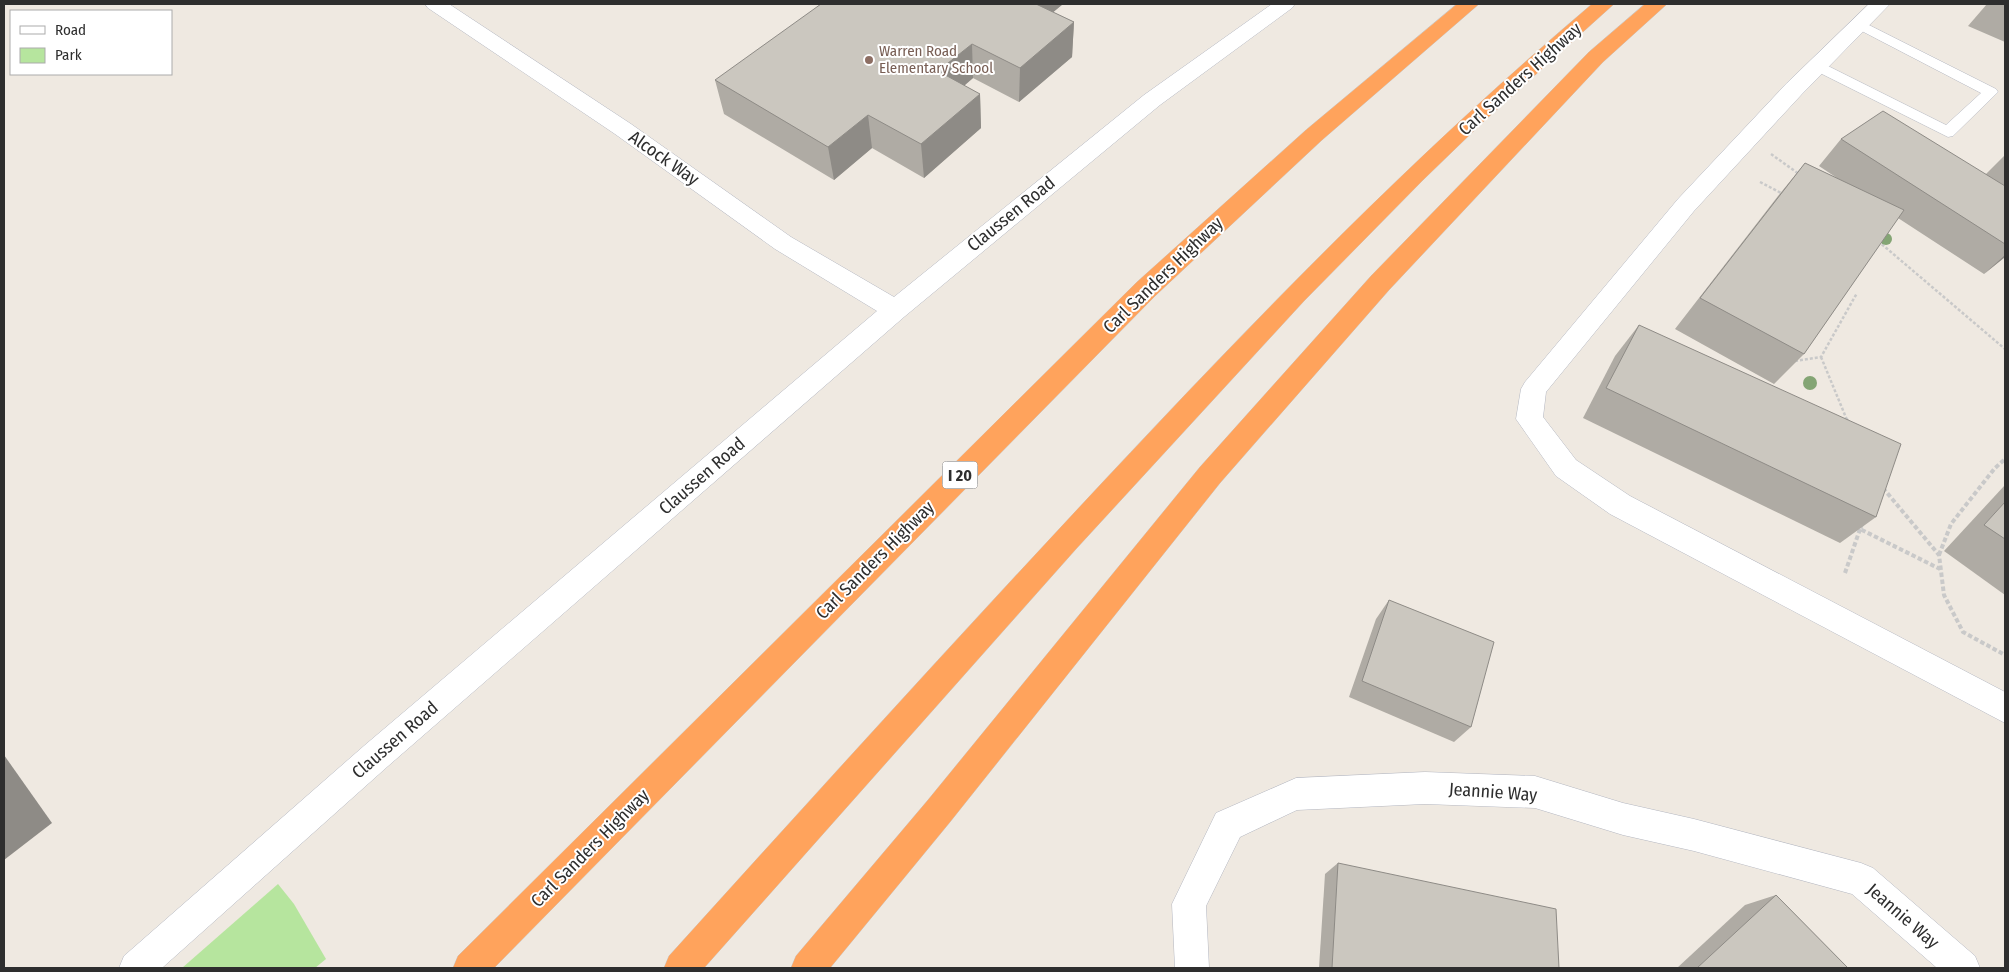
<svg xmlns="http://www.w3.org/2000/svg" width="2009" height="972" viewBox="0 0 2009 972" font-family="'Fira Sans Condensed',sans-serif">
<rect width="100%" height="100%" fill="#efe9e1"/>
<!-- green -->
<path fill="#b6e59e" d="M 278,884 L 294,904 L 326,959 L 315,968 L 182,968 Z"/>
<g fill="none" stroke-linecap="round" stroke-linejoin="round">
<defs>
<path id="lane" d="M 1859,20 L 1996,89 L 1998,92 L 1953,136 L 1948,137 L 1812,69 L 1810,66 L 1812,63 L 1822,63 L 1946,125 L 1981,93 L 1854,27 L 1852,24 L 1854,21 Z"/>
<g id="street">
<path d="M 425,4 L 449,4 L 631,124 L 791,237 L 894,297 L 1144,95 L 1272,4 L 1295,4 L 1292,8 L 1160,105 L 904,317 L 387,767 L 162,968 L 119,968 L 124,956 L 365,745 L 877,311 L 775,249 L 615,134 L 428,8 Z"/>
<path d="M 1869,4 L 1890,4 L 1802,94 L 1694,211 L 1546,392 L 1543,417 L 1576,460 L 1630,496 L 2005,692 L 2005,723 L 1610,514 L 1556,476 L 1516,419 L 1521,389 L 1525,382 L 1678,199 L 1786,84 Z"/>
<path d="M 1425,772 L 1535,776 L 1623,803 L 1694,819 L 1861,863 L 1873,868 L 1975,956 L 1980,968 L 1937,968 L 1852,894 L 1694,851 L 1623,835 L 1535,808 L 1425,804 L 1297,810 L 1240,837 L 1206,906 L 1209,968 L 1175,968 L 1172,904 L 1216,813 L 1296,778 Z"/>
</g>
<g id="highway">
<path d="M 1457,4 L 1479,4 L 1322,140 L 1155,296 L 494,968 L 453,968 L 458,956 L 1137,282 L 1306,130 Z"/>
<path d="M 1592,4 L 1614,4 L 1484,121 L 1423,180 L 1304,301 L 1076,549 L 704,968 L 664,968 L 669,956 C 812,798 955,640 1101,484 C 1259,315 1415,154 1592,4 Z"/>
<path d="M 1645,4 L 1667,4 L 1603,62 L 1389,290 L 1220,483 L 950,822 L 830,968 L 791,968 L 796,956 L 928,800 L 1200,467 L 1371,276 L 1589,52 Z"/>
</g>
</defs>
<!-- lane casing -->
<use href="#lane" stroke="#b4b7c1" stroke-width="1"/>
<!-- street casing -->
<use href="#street" stroke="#b4b7c1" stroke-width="1"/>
<!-- highway casing -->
<use href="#highway" stroke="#c9c9c9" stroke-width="1"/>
<!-- path-far1 -->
<g stroke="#c9c9c9" stroke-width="2.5" stroke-dasharray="3 2" stroke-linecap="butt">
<path d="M 1771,154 L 1799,174"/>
<path d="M 1760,182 L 1783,194"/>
<path d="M 1878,241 L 2005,349"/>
<path d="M 1821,357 L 1847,420"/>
<path d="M 1795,361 L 1821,357 L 1857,293"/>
</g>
<!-- path -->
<g stroke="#c9c9c9" stroke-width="4" stroke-dasharray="4.5 2.5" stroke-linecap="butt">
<path d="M 1846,419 L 1847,421"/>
<path d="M 1883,488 L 1939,555 L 1944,595 L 1963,632 L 2005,655"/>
<path d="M 1862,524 L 1860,529 L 1940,569"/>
<path d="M 1939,555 L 1951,524 L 1995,468 L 2005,459"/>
<path d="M 1845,573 L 1860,529"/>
</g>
<!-- lane -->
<use href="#lane" fill="#fff" fill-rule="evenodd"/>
<!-- street -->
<use href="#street" fill="#fff" fill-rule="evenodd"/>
<!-- highway -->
<use href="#highway" fill="#ffa35c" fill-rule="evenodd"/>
</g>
<!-- trees -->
<g fill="#84a574">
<circle cx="1886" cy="239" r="6"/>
<circle cx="1810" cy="383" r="7"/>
</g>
<!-- wall -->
<g fill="#afaba4">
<path d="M 1063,4 L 1053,12 L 1074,22 L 1072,57 L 1019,102 L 973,78 L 964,86 L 980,94 L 981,128 L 924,178 L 872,148 L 834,180 L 724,114 L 715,80 Z"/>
<path d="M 1987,4 L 2005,4 L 2005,42 L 1968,26 Z"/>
<path d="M 1841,139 L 1986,174 L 2005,155 L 2005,257 L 1984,274 L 1898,218 L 1804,354 L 1774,384 L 1675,329 L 1778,196 L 1805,163 L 1837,178 L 1819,166 Z"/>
<path d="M 1639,325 L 1876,517 L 1840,543 L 1583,418 L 1615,356 Z"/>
<path d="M 2005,485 L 2005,595 L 1944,551 Z"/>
<path d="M 1389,600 L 1471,727 L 1454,742 L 1349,697 L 1376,619 Z"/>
<path d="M 1338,863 L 1559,968 L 1319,968 L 1325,874 Z"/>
<path d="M 1776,895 L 1848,968 L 1677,968 L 1745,905 Z"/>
</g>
<!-- shaded-wall -->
<g fill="#8e8b86">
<path d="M 1027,4 L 1063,4 L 1027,34 Z"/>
<path d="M 1074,22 L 1072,57 L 1019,102 L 1020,68 Z"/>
<path d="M 972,44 L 973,78 L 940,106 L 938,71 Z"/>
<path d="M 980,94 L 981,128 L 924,178 L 921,144 Z"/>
<path d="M 868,115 L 872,148 L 834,180 L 828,147 Z"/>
<path d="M 2005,255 L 2005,257 L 1984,274 Z"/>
<path d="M 4,755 L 52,823 L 4,860 Z"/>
</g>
<!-- building -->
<g fill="#cbc7bf" stroke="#8e8b86">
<path d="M 821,4 L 1036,4 L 1074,22 L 1020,68 L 972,44 L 938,71 L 980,94 L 921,144 L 868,115 L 828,147 L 715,80 Z"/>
<path d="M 1883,111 L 2005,186 L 2005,244 L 1841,139 Z"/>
<path d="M 1805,163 L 1904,210 L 1804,354 L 1700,298 Z"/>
<path d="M 1639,325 L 1901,444 L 1876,517 L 1606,388 Z"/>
<path d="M 2005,502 L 2005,539 L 1984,525 Z"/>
<path d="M 1389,600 L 1494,642 L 1471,727 L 1362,681 Z"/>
<path d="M 1338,863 L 1556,909 L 1559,968 L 1332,968 Z"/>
<path d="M 1776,895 L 1848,968 L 1697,968 Z"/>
</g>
<!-- markers -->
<circle fill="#8d6e63" stroke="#fff" stroke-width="2" cx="869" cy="60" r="5"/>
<g text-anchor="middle" stroke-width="4" stroke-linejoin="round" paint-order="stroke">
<!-- far-education labels -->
<g font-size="15" fill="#785e54" stroke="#fff" text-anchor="start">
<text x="879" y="56">Warren Road<tspan x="879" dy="17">Elementary School</tspan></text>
</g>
<!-- shield labels -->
<rect fill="#fff" stroke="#6d6d6d" stroke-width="1" x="942.5" y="461.5" width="35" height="27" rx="4"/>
<g font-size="16" font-weight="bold" fill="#2e2e2e">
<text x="960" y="481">I 20</text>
</g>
<!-- street labels -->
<g font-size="18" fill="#2e2e2e" stroke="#fff">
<text transform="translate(1520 79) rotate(-42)" y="6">Carl Sanders Highway</text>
<text transform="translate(664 158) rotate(35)" y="6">Alcock Way</text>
<text transform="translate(1011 214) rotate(-39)" y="6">Claussen Road</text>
<text transform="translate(1163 275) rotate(-44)" y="6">Carl Sanders Highway</text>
<text transform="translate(702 476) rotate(-41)" y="6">Claussen Road</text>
<text transform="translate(875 560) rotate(-45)" y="6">Carl Sanders Highway</text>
<text transform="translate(395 740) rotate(-41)" y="6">Claussen Road</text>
<text transform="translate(1493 792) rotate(4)" y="6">Jeannie Way</text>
<text transform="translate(590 848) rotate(-45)" y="6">Carl Sanders Highway</text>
<text transform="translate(1903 916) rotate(41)" y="6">Jeannie Way</text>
</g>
</g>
<!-- border -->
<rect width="2009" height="972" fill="none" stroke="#2e2e2e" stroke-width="10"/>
<!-- legend -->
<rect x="10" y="10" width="162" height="65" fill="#ffffff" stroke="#ababab"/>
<rect x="20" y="26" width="25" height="8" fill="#ffffff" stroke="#ababab"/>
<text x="55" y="35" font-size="15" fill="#2e2e2e">Road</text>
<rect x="20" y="48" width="25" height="15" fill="#b6e59e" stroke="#ababab"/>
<text x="55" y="60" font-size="15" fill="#2e2e2e">Park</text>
</svg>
